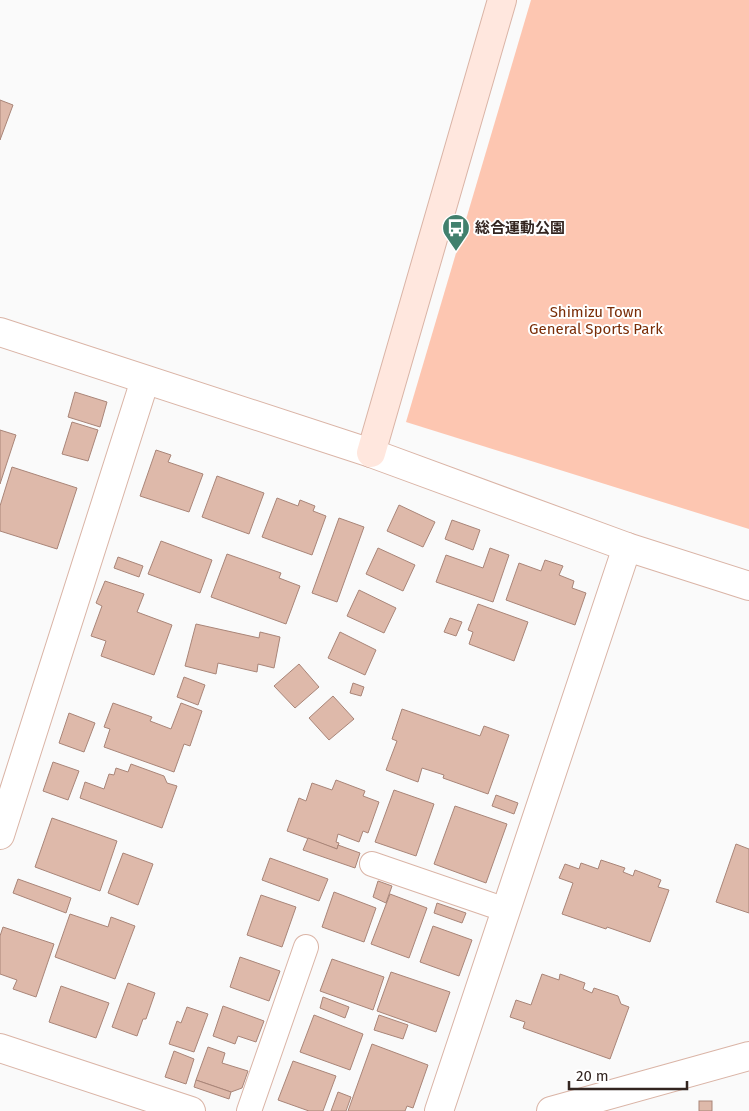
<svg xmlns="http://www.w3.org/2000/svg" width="749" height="1111" viewBox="0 0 749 1111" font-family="'Fira Sans','Noto Sans JP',sans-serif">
<rect width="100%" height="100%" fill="#fafafa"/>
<!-- green -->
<path fill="#fdc6b1" d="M 531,0 L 749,0 L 749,529 L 406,422 Z"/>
<!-- building -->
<g fill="#deb9aa" stroke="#a98578">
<path d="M 0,100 L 13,105 L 0,140 Z"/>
<path d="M 75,392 L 107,402 L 100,427 L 68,417 Z"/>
<path d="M 72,422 L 98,430 L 88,461 L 62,454 Z"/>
<path d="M 0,430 L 16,435 L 0,484 Z"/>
<path d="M 156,450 L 171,455 L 168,462 L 203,474 L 189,512 L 140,496 Z"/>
<path d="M 12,467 L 77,488 L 57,549 L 0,531 L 0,506 Z"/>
<path d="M 217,476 L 264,493 L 249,534 L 202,517 Z"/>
<path d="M 277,498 L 298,506 L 300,500 L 315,506 L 313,511 L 326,516 L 312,555 L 262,537 Z"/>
<path d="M 399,505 L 435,522 L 423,547 L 387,531 Z"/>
<path d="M 339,518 L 364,527 L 337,602 L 312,593 Z"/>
<path d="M 452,520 L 480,530 L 473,550 L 445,539 Z"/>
<path d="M 161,541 L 212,560 L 200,593 L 148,574 Z"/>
<path d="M 378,548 L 415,565 L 403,591 L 366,574 Z"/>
<path d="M 490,548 L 509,555 L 493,602 L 436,582 L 446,555 L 483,568 Z"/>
<path d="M 227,554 L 281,573 L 279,578 L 300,586 L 286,624 L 211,597 Z"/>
<path d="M 118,557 L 143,566 L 139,577 L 114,568 Z"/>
<path d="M 545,560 L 563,566 L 559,575 L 574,581 L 572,588 L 586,593 L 575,625 L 506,600 L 519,563 L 541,571 Z"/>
<path d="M 105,581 L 144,594 L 137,612 L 172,625 L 154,675 L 101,656 L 106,641 L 91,636 L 102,606 L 96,603 Z"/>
<path d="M 359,590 L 396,608 L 384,633 L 347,616 Z"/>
<path d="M 478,604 L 528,622 L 514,661 L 469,644 L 473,632 L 468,630 Z"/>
<path d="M 450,618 L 462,622 L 456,636 L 444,632 Z"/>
<path d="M 196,624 L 259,638 L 260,632 L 280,637 L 274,668 L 258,664 L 257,672 L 218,663 L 216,674 L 185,666 Z"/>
<path d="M 340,632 L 376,650 L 365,675 L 328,658 Z"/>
<path d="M 299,664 L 319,687 L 295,708 L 274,686 Z"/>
<path d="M 184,677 L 205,685 L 198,705 L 177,697 Z"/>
<path d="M 353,683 L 364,687 L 361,696 L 350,693 Z"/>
<path d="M 333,696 L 354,719 L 329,740 L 309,718 Z"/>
<path d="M 113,703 L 152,717 L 150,721 L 171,729 L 181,703 L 202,711 L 190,746 L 184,744 L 174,772 L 104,747 L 110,729 L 104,727 Z"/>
<path d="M 402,709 L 480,736 L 484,726 L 509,735 L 488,794 L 443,778 L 444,775 L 422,768 L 418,782 L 386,770 L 397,741 L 392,739 Z"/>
<path d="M 69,713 L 95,723 L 84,752 L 59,743 Z"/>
<path d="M 53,762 L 79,771 L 68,800 L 43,791 Z"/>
<path d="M 131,764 L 164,776 L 167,783 L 177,786 L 162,828 L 80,798 L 85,782 L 104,789 L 109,774 L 114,775 L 116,768 L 128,772 Z"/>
<path d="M 336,780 L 365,791 L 363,796 L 379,802 L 368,833 L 363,831 L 359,842 L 338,834 L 336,842 L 339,843 L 337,849 L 287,831 L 299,798 L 306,801 L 312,783 L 332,790 Z"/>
<path d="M 394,790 L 434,804 L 416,856 L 375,842 Z"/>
<path d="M 496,795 L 518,803 L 514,814 L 492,806 Z"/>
<path d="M 455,806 L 507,824 L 486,883 L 434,864 Z"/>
<path d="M 52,818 L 117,841 L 100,891 L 35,867 Z"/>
<path d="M 308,838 L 337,849 L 338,845 L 360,853 L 355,868 L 303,850 Z"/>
<path d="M 736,844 L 749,849 L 749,913 L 716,902 Z"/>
<path d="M 123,853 L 153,864 L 138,905 L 108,893 Z"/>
<path d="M 270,858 L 328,879 L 319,901 L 262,880 Z"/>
<path d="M 601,860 L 625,868 L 623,872 L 633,876 L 635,870 L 661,880 L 658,887 L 669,890 L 650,942 L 607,927 L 606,929 L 562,914 L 573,883 L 559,878 L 565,864 L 579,869 L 581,863 L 598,869 Z"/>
<path d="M 18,879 L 71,898 L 66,913 L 13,893 Z"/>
<path d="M 378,881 L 392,886 L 386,903 L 373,897 Z"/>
<path d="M 334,892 L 376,908 L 364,942 L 322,927 Z"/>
<path d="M 390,894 L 427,908 L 409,958 L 371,944 Z"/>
<path d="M 261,895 L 296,907 L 282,947 L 247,935 Z"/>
<path d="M 437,903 L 466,913 L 462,923 L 434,913 Z"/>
<path d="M 70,914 L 108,927 L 111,917 L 135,926 L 115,979 L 55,957 Z"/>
<path d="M 433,926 L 472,940 L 459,976 L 420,962 Z"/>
<path d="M 3,927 L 54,944 L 36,997 L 13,989 L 17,980 L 0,974 L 0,936 Z"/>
<path d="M 240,957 L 280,971 L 269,1001 L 230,987 Z"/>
<path d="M 332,959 L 384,977 L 373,1010 L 320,991 Z"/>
<path d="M 391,972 L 450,992 L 436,1032 L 377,1011 Z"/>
<path d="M 542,974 L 559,980 L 560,974 L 585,983 L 583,989 L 592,993 L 594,988 L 618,996 L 621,1004 L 629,1007 L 610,1059 L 523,1028 L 525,1022 L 510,1017 L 516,1000 L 531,1005 Z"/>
<path d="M 128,983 L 155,993 L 146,1019 L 143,1019 L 137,1036 L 112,1027 Z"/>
<path d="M 61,986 L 109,1003 L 96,1038 L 49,1022 Z"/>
<path d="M 323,997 L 349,1007 L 345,1018 L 320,1008 Z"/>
<path d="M 223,1006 L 264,1021 L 256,1042 L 238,1036 L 235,1044 L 213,1036 Z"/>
<path d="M 187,1007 L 208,1014 L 194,1052 L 169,1044 L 177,1021 L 181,1023 Z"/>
<path d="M 314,1015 L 363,1034 L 350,1070 L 300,1052 Z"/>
<path d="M 379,1015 L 408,1025 L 403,1039 L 374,1030 Z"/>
<path d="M 372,1044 L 428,1065 L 413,1108 L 407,1106 L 405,1111 L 348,1111 Z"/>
<path d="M 208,1047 L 225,1053 L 222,1063 L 248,1071 L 242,1088 L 231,1092 L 196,1080 Z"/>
<path d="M 174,1051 L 194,1059 L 186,1084 L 165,1077 Z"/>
<path d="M 293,1061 L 336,1076 L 323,1111 L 309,1111 L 278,1100 Z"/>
<path d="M 196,1080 L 231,1092 L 229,1099 L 194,1087 Z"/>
<path d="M 338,1092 L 351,1097 L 346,1111 L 331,1111 Z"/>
<rect x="699" y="1101" width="13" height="10"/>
</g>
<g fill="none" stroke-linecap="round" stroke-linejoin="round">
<defs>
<g id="lane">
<path d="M 372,864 L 506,910"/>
<path d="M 249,1111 L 306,947"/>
</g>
<g id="street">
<path d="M 0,332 L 371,453 L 627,547 L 749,586"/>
<path d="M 0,835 L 145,380"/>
<path d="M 0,1048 L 191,1111"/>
<path d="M 439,1111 L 627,547"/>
<path d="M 551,1111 L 749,1056"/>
</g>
<path id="secondary" d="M 371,453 L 502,0"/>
</defs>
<!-- lane casing -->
<use href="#lane" stroke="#dab4a6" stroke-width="26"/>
<!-- street casing -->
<use href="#street" stroke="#dab4a6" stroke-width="30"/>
<!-- secondary casing -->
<use href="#secondary" stroke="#dab4a6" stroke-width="30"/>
<!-- lane -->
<use href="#lane" stroke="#fff" stroke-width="24"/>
<!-- street -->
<use href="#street" stroke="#fff" stroke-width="28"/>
<!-- secondary -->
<use href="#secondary" stroke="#ffe7de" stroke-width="28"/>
</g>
<!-- icons -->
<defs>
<symbol id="bus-pin" viewBox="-11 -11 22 30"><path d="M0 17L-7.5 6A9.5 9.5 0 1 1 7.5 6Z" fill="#41806d" stroke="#fff"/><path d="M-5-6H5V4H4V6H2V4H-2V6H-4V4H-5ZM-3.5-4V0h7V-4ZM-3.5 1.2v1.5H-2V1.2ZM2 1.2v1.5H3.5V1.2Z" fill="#fff"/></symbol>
</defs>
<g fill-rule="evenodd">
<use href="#bus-pin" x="440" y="212" width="32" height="43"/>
</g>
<g text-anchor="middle" stroke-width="4" stroke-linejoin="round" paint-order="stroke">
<!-- poi labels -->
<g font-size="15" font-weight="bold" fill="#332520" stroke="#fff" text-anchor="start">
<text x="475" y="233">総合運動公園</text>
</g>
<!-- park labels -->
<g font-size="15" fill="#7a2d07" stroke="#fff">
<text x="596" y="317">Shimizu Town<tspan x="596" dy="17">General Sports Park</tspan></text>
</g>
</g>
<!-- scale -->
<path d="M569 1081v8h118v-8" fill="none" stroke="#332520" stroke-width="2.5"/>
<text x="576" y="1081" font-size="15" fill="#332520" stroke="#ffffff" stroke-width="4" paint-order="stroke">20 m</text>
</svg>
